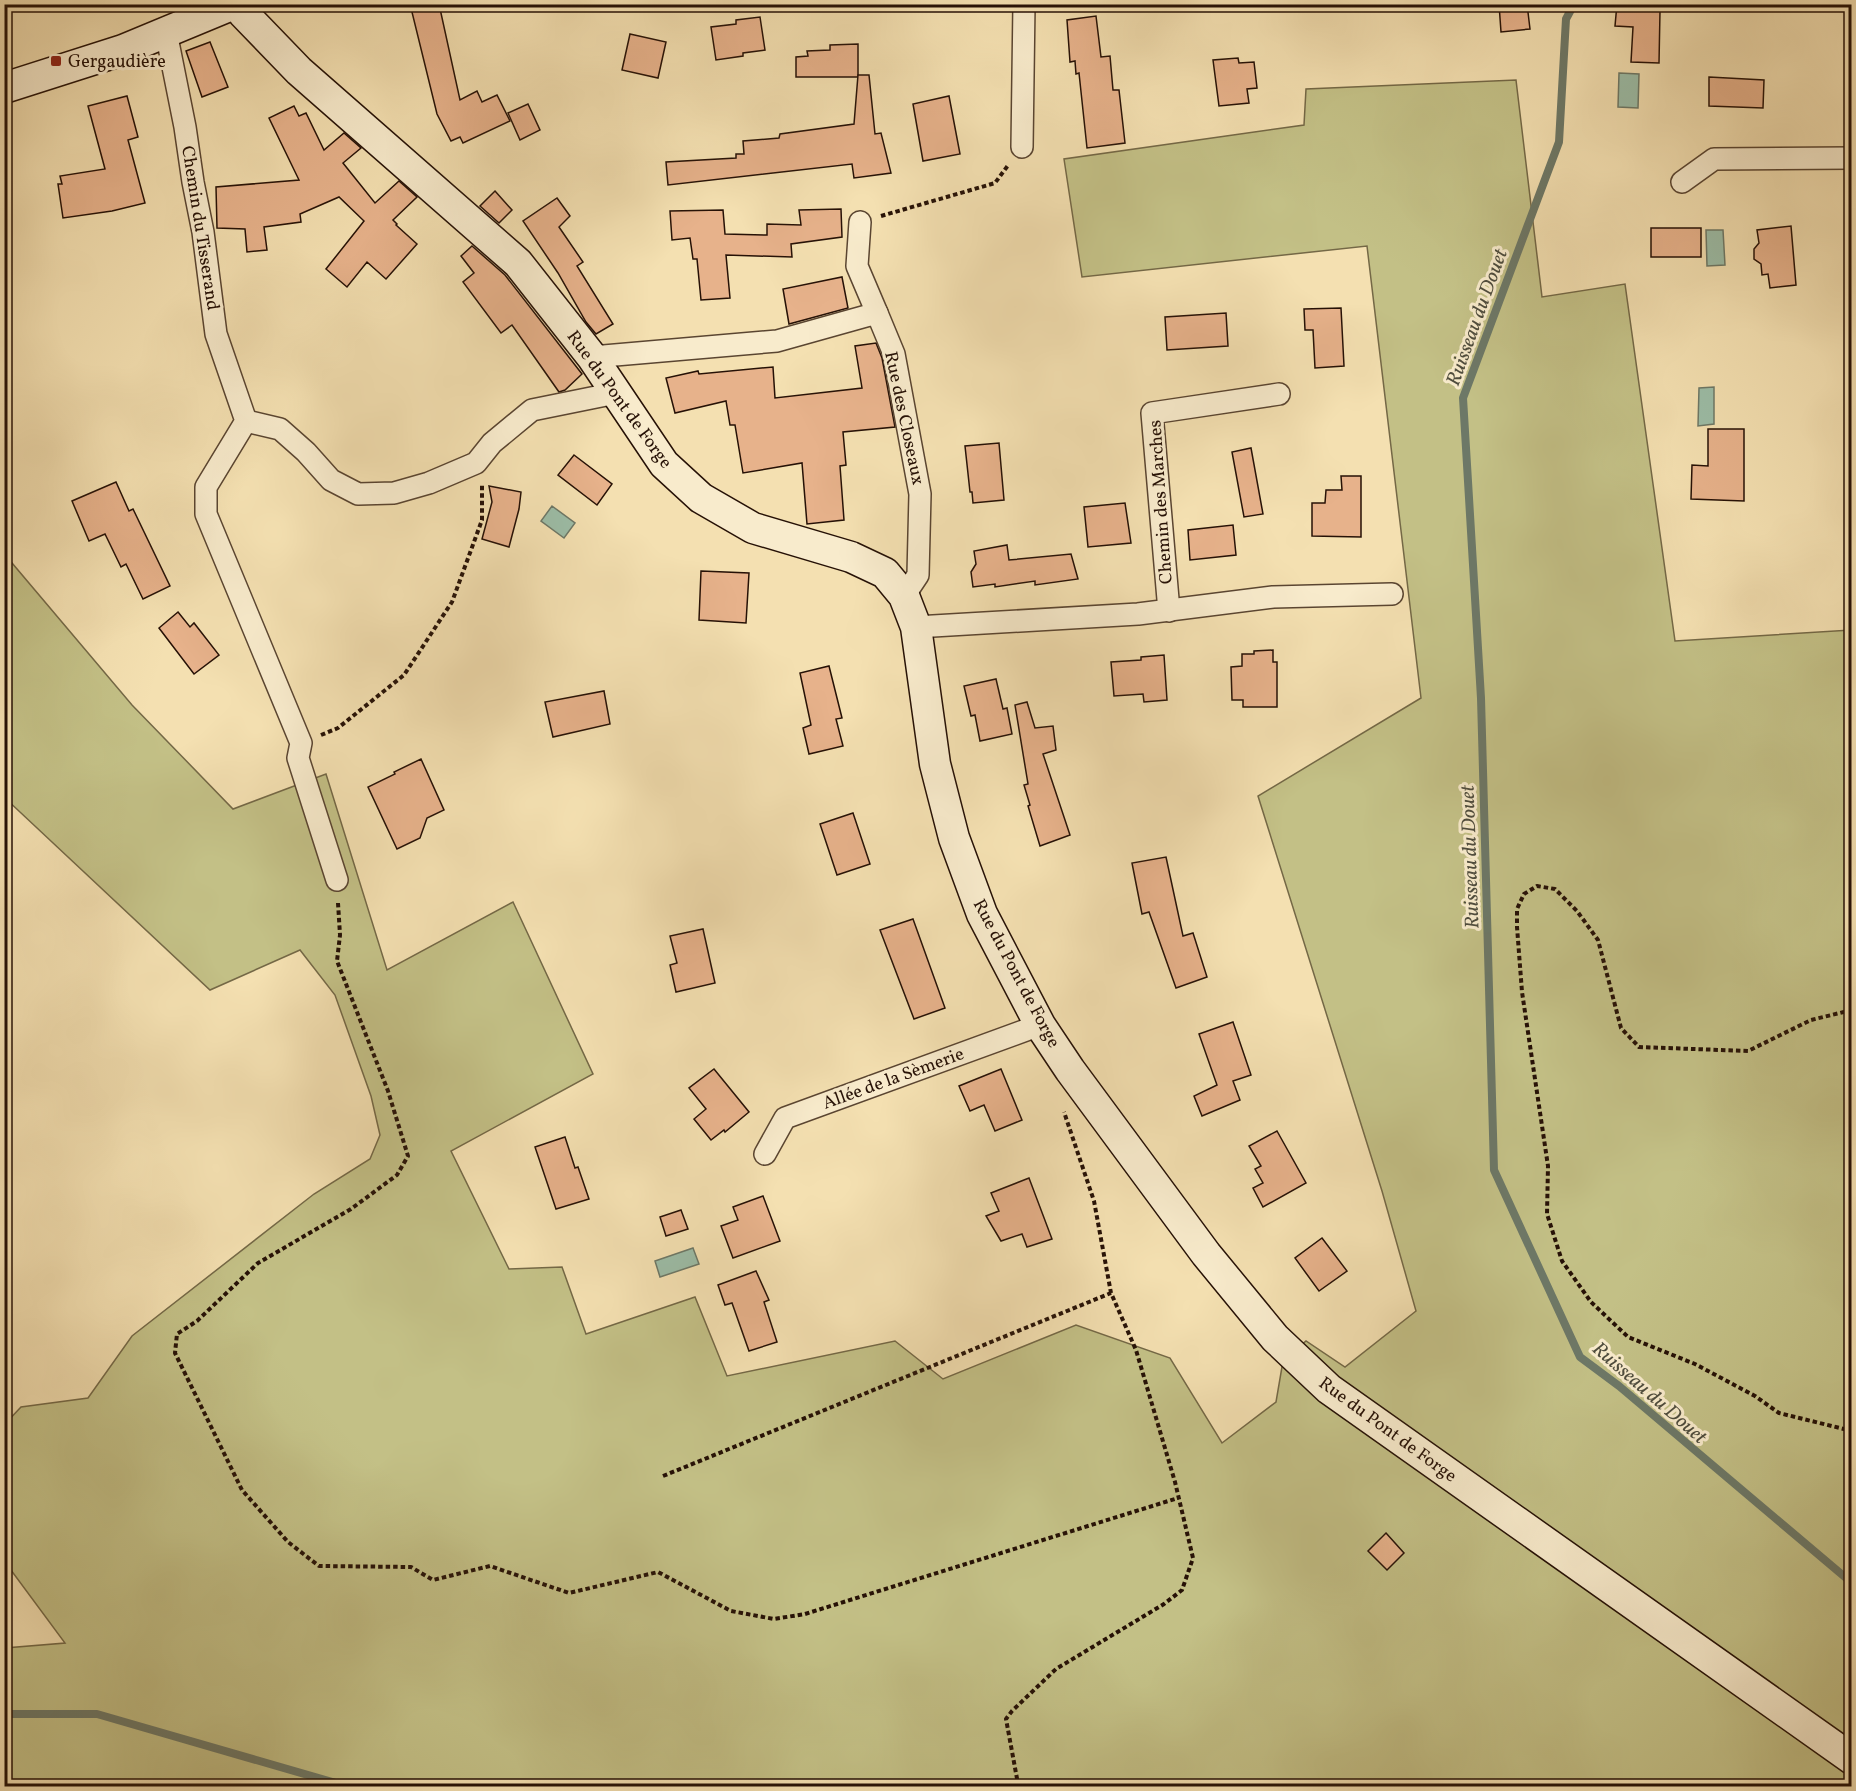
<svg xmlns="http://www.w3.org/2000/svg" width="1856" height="1791" viewBox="0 0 1856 1791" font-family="Vollkorn,serif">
<rect width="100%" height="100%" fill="#f4e0b1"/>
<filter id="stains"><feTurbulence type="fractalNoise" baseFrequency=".00333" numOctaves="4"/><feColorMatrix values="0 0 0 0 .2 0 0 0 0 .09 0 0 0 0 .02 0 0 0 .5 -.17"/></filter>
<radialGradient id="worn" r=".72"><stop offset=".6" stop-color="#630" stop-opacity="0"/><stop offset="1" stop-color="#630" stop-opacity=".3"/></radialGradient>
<!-- green -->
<path fill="#c3c086" stroke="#746846" stroke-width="1.5" d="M 1516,80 L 1542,297 L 1625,284 L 1675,641 L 1851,630 L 1851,1786 L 5,1786 L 5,1648 L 65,1643 L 5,1562 L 5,1424 L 21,1407 L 88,1398 L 132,1336 L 314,1194 L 370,1159 L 380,1135 L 371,1096 L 335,995 L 300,950 L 210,990 L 5,798 L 4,567 L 12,563 L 132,705 L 233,809 L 326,774 L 387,970 L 513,902 L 593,1074 L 451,1151 L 509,1269 L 562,1267 L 586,1334 L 695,1297 L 727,1376 L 895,1341 L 943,1379 L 1076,1325 L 1170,1358 L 1222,1443 L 1276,1402 L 1283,1361 L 1306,1341 L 1345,1367 L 1416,1311 L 1382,1191 L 1258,796 L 1421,698 L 1367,246 L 1082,277 L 1064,159 L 1304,125 L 1306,89 Z"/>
<!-- water -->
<g fill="#9cbda7" stroke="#6d7867" stroke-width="1.5">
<path d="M 1619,73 L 1639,74 L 1638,108 L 1618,107 Z"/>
<path d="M 1706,230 L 1723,230 L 1725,265 L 1707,266 Z"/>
<path d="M 1714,387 L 1714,424 L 1698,426 L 1699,388 Z"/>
<path d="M 552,506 L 575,523 L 564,538 L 541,521 Z"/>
<path d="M 693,1248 L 699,1264 L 660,1277 L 655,1261 Z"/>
</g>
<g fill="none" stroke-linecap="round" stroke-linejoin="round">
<!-- stream -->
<g stroke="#6d7867" stroke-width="8">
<path d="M 1574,4 L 1566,19 L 1559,142 L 1463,398 L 1481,698 L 1494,1170 L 1580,1357 L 1619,1386 L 1852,1583"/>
<path d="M 4,1714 L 97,1714 L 346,1786"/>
</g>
</g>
<!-- building -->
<g fill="#e7b28b" stroke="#261106" stroke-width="1.5">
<path d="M 410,4 L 439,4 L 460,100 L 477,91 L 482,102 L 497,95 L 510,121 L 463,143 L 460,137 L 451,141 L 437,114 Z"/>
<path d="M 1499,4 L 1527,4 L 1530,29 L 1501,32 Z"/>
<path d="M 1617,4 L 1656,4 L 1656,11 L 1660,11 L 1659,63 L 1631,62 L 1633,27 L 1615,26 Z"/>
<path d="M 1096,16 L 1101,57 L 1110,56 L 1113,90 L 1119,90 L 1125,143 L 1087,148 L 1079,73 L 1076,74 L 1075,61 L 1070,62 L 1067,20 Z"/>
<path d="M 760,17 L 765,50 L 743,53 L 743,56 L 716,60 L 711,27 L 736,24 L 736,20 Z"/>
<path d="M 630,34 L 666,42 L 658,78 L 622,70 Z"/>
<path d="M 210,42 L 228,87 L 202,97 L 186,51 Z"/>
<path d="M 858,44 L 858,77 L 796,77 L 796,57 L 808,56 L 807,51 L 830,50 L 830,45 Z"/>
<path d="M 1238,58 L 1239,63 L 1254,62 L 1257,88 L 1247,89 L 1249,103 L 1219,106 L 1213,60 Z"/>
<path d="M 858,75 L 869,75 L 875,134 L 881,133 L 891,173 L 854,178 L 852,164 L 668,185 L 666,162 L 736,158 L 736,154 L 744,154 L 743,141 L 779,138 L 780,134 L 854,124 Z"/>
<path d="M 1709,77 L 1764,80 L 1763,108 L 1709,106 Z"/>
<path d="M 127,96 L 138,137 L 128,140 L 145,203 L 112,211 L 63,218 L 58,184 L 62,184 L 60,176 L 105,169 L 88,106 Z"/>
<path d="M 949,96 L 960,154 L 923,161 L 913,104 Z"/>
<path d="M 528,104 L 540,130 L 520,140 L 508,113 Z"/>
<path d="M 294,106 L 299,116 L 306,113 L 324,150 L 344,133 L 361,148 L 343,163 L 375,203 L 399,181 L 417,197 L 393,220 L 397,224 L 396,225 L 417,244 L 386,279 L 367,262 L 347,287 L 326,269 L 364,221 L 339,197 L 300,214 L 301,222 L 264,227 L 267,250 L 247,252 L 245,229 L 217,228 L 216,187 L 299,180 L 269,118 Z"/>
<path d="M 495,191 L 512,210 L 499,223 L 480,206 Z"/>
<path d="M 557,198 L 570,216 L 559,227 L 583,262 L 577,266 L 613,324 L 596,334 L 586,322 L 558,273 L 523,221 Z"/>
<path d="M 841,209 L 842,237 L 791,244 L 792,257 L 726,255 L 730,298 L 701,300 L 697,259 L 693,259 L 690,238 L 672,240 L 670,211 L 723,210 L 725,234 L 767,235 L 767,224 L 801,225 L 799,210 Z"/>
<path d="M 1791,226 L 1796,285 L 1770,288 L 1768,274 L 1762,275 L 1761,264 L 1754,259 L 1754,249 L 1759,243 L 1757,230 Z"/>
<rect x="1651" y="228" width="50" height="29"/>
<path d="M 472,246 L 505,275 L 582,374 L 565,390 L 559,392 L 512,325 L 501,333 L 463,282 L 474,273 L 461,256 Z"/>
<path d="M 842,277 L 848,308 L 789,324 L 783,289 Z"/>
<path d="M 1341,308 L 1344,366 L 1315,368 L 1313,330 L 1305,330 L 1304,309 Z"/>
<path d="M 1226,313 L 1228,346 L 1167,350 L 1165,317 Z"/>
<path d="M 876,343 L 882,358 L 895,427 L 843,432 L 846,465 L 840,466 L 844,520 L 807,524 L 802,463 L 743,473 L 735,425 L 730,425 L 726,401 L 675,413 L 666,378 L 698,371 L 699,374 L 773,367 L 775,398 L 862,388 L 855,346 Z"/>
<path d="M 1708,429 L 1744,429 L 1744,501 L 1691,499 L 1692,465 L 1708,466 Z"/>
<path d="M 999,443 L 1004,500 L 973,503 L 972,492 L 970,492 L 965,446 Z"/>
<path d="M 1251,448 L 1263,514 L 1244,517 L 1232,452 Z"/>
<path d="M 574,455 L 612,484 L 597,505 L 558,475 Z"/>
<path d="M 1341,476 L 1361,476 L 1361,537 L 1312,536 L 1312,503 L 1325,503 L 1326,490 L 1342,490 Z"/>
<path d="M 116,482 L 129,511 L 133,509 L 170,586 L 143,599 L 126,564 L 121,567 L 105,534 L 89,541 L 72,501 Z"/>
<path d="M 489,486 L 521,492 L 519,509 L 509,547 L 482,539 L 492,502 Z"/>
<path d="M 1125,503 L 1131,543 L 1088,547 L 1084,507 Z"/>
<path d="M 1233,525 L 1236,555 L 1190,560 L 1188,530 Z"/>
<path d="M 1007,545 L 1009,560 L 1071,554 L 1078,579 L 1035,585 L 1035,581 L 995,587 L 995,584 L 973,587 L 971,572 L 976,564 L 974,551 Z"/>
<path d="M 701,571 L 749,573 L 746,623 L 699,620 Z"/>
<path d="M 178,612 L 190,627 L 194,623 L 219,655 L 194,674 L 159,628 Z"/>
<path d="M 1273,650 L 1273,662 L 1277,662 L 1277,707 L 1243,707 L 1243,700 L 1232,700 L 1231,667 L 1242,666 L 1242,654 L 1254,654 L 1254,651 Z"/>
<path d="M 1164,655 L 1167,700 L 1144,702 L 1143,694 L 1114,696 L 1111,662 L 1141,660 L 1141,657 Z"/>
<path d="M 829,666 L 842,718 L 836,719 L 843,746 L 809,754 L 803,728 L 811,725 L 800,673 Z"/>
<path d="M 996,679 L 1003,709 L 1007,708 L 1012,734 L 980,741 L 975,715 L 971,716 L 964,686 Z"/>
<path d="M 604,691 L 610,724 L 553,737 L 545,702 Z"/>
<path d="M 1027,702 L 1035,728 L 1053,726 L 1056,750 L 1043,754 L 1070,835 L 1040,846 L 1028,806 L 1030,805 L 1024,785 L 1028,784 L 1015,705 Z"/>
<path d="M 421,759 L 444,810 L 427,818 L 420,838 L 397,849 L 368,787 L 395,774 L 394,772 Z"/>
<path d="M 853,813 L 870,864 L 837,875 L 820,824 Z"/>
<path d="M 1166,857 L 1183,936 L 1193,933 L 1207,977 L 1176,988 L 1149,912 L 1142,914 L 1132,863 Z"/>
<path d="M 913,919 L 945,1008 L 914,1019 L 880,930 Z"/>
<path d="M 703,929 L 715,983 L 676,992 L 670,965 L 677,963 L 670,936 Z"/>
<path d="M 1233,1022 L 1251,1075 L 1233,1081 L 1240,1100 L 1202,1116 L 1194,1096 L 1217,1085 L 1199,1034 Z"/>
<path d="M 714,1069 L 749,1112 L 725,1132 L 724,1130 L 711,1140 L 694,1119 L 706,1109 L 689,1088 Z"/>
<path d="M 1001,1069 L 1022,1120 L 995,1131 L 984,1105 L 970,1111 L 959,1086 Z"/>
<path d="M 1277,1131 L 1306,1183 L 1263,1207 L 1253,1188 L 1263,1183 L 1255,1169 L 1261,1166 L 1249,1146 Z"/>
<path d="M 565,1137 L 575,1168 L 578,1167 L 589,1199 L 556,1209 L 535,1147 Z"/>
<path d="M 1029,1178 L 1052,1239 L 1027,1247 L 1022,1234 L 1001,1241 L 986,1216 L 999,1211 L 991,1193 Z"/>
<path d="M 763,1196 L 780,1241 L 733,1258 L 721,1226 L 738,1220 L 733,1207 Z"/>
<path d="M 681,1210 L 688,1229 L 666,1236 L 660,1217 Z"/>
<path d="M 1322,1238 L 1347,1271 L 1319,1291 L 1295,1258 Z"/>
<path d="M 756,1271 L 769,1300 L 764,1302 L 777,1342 L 749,1351 L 732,1303 L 725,1305 L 718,1285 Z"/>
<path d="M 1386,1533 L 1404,1553 L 1387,1570 L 1368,1551 Z"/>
</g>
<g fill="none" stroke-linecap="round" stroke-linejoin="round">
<defs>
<g id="street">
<path d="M 166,32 L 185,127 L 193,182 L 203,232 L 216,334 L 246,421 L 206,487 L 206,514 L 301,743 L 298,758 L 337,880"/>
<path d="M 1022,147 L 1024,4"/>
<path d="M 1682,182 L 1714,159 L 1852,158"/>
<path d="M 860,222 L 857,266 L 877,313"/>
<path d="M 592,357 L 777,341 L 877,313 L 894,354 L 920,494 L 918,575 L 904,596"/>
<path d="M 246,421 L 280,429 L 306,452 L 331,480 L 358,494 L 394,493 L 429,483 L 476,463 L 492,443 L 532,410 L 616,393"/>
<path d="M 1169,611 L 1152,413 L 1279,394"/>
<path d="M 916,627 L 1138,614 L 1273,597 L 1392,594"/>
<path d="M 765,1154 L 785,1118 L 1040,1025"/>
</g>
<g id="secondary">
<path d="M 239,4 L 243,13 L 299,71 L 518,263 L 592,357 L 664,464 L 701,498 L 753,528 L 851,557 L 885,573 L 904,596 L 916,627 L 935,764 L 954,838 L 982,914 L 1040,1025 L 1070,1070 L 1206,1254 L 1275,1338 L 1329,1389 L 1852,1759"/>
<path d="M 4,88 L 123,50 L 234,4"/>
</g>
</defs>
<!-- street casing -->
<use href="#street" stroke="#5a4531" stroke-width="24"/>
<!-- secondary casing -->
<use href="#secondary" stroke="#261106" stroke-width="33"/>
<!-- path -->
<g stroke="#261106" stroke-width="4" stroke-dasharray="4.5 3" stroke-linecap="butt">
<path d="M 881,216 L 995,183 L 1009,164"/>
<path d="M 321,735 L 338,728 L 404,675 L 452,602 L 482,520 L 482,484"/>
<path d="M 338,903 L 340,935 L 337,961 L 388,1091 L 408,1156 L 397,1175 L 351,1209 L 258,1263 L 197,1321 L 177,1334 L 175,1353 L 242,1490 L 288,1542 L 319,1566 L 411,1567 L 433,1580 L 490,1566 L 569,1593 L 658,1572 L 731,1611 L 774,1619 L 805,1614 L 1178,1498"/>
<path d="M 1852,1010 L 1811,1020 L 1748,1051 L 1639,1047 L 1621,1028 L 1598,940 L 1577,911 L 1555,889 L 1537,886 L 1524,894 L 1517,909 L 1517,927 L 1522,992 L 1548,1166 L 1547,1214 L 1562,1261 L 1591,1302 L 1628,1337 L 1695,1364 L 1755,1396 L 1779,1413 L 1852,1431"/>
<path d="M 663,1476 L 1111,1293"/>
<path d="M 1016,1786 L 1018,1784 L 1006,1719 L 1012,1711 L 1056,1669 L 1164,1604 L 1182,1590 L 1193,1558 L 1175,1482 L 1136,1350 L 1111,1293 L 1094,1201 L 1064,1112"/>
</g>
<!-- street -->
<use href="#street" stroke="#f8ebcc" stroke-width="21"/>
<!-- secondary -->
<use href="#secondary" stroke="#f8ebcc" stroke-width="30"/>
</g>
<!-- markers -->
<rect fill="#8f2418" stroke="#f8ebcc" stroke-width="2" x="50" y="55" width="12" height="12" rx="3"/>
<g text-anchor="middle" stroke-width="6" stroke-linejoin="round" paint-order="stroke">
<!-- poi labels -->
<g font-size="18" fill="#261106" stroke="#f8ebcc" text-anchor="start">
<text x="68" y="67">Gergaudière</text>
</g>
<!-- street labels -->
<g font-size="18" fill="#261106" stroke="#f8ebcc">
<text transform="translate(201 228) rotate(81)" y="6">Chemin du Tisserand</text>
<text transform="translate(620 399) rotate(54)" y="6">Rue du Pont de Forge</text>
<text transform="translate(905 418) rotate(78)" y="6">Rue des Closeaux</text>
<text transform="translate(1160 502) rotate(-94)" y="6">Chemin des Marches</text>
<text transform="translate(1017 973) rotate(62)" y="6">Rue du Pont de Forge</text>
<text transform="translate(893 1078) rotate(-20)" y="6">Allée de la Sèmerie</text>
<text transform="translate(1388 1429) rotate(36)" y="6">Rue du Pont de Forge</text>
</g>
<!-- water labels -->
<g font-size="20" font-style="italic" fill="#4f4d3e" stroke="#f8ebcc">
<text transform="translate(1476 317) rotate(-70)" y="7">Ruisseau du Douet</text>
<text transform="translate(1469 857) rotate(-92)" y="7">Ruisseau du Douet</text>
<text transform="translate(1650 1392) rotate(41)" y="7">Ruisseau du Douet</text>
</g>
</g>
<!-- margin -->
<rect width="1856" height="1791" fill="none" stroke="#f4e0b1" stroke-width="24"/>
<rect x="6" y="6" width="1844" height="1779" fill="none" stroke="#261106" stroke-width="3"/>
<rect x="12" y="12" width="1832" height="1767" fill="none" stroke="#261106" stroke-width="1.5"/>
<rect width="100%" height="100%" filter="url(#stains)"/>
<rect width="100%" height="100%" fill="url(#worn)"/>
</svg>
